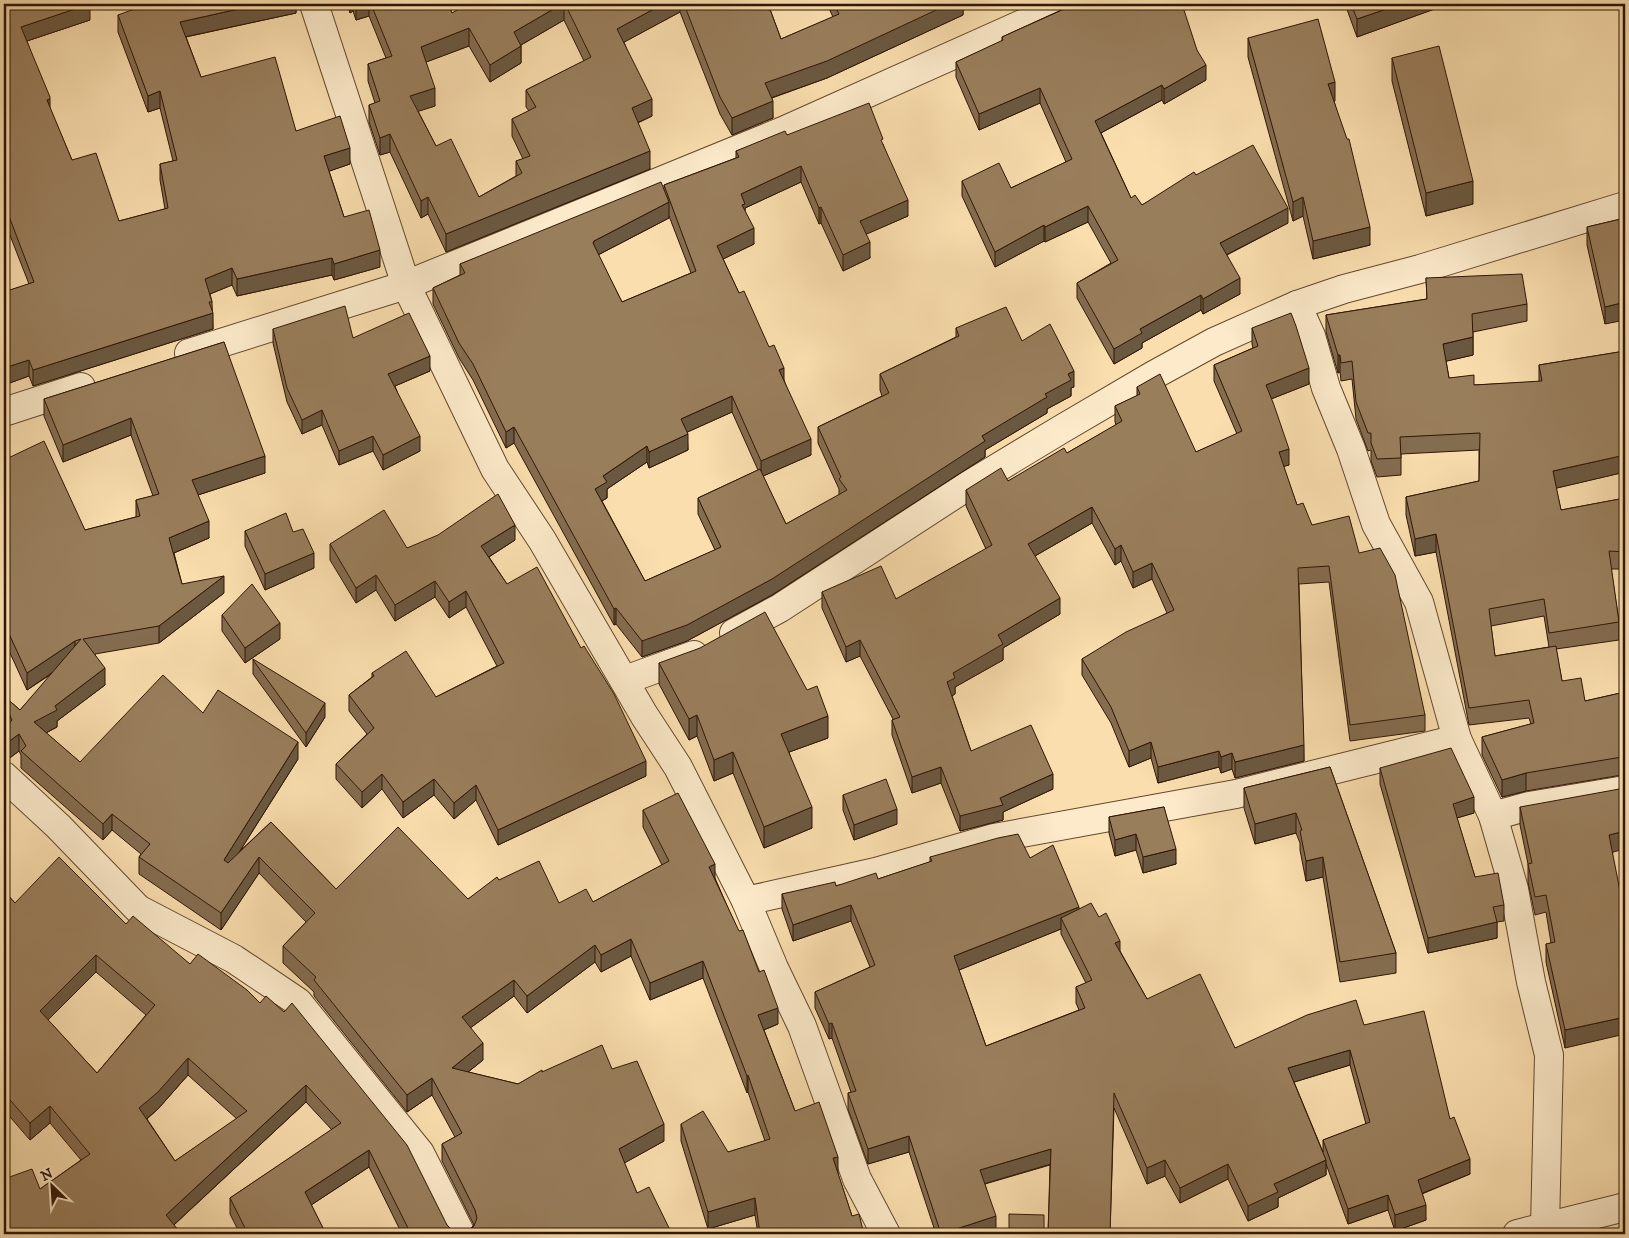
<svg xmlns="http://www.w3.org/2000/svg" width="1629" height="1238" viewBox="0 0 1629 1238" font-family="'IM FELL DW Pica',serif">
<rect width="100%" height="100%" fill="#fadeae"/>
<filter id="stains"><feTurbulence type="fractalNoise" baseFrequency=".004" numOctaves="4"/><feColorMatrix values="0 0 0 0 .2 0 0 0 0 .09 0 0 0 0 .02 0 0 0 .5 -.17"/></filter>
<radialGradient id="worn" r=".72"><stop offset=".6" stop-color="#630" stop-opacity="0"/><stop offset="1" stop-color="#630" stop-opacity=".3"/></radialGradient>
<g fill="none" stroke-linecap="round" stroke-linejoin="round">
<defs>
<g id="minor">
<path d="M 314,4 L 406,285 L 495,469 L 542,540 L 644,715 L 678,767 L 746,901 L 774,968 L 802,1026 L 857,1179 L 886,1234"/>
<path d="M 1297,305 L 1311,336 L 1326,388 L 1351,449 L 1376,524 L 1419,602 L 1457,739 L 1493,816 L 1514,889 L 1531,982 L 1549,1055 L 1545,1227"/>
<path d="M 189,353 L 406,285 L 783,131 L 1067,4"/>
<path d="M 4,412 L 81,387"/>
<path d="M 734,633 L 780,608 L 969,485 L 1060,430 L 1152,376 L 1214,342 L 1297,305 L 1344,289 L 1420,269 L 1625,206"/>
<path d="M 625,680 L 694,655"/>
<path d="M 4,776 L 58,826 L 138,909 L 234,959 L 298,1002 L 420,1153 L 461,1234"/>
<path d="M 1493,816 L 1529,806 L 1625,790"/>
<path d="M 746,901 L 876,872 L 994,838 L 1236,794 L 1457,739"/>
</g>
<path id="tertiary" d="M 1517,1234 L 1625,1207"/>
</defs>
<!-- minor casing -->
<use href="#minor" stroke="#62482e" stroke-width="30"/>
<!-- tertiary casing -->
<use href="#tertiary" stroke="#62482e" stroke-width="30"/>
<!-- minor -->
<use href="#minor" stroke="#fceaca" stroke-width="28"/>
<!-- tertiary -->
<use href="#tertiary" stroke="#fceaca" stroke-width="28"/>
</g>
<!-- wall -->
<g fill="#846c4f" stroke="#2f1604" fill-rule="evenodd">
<path d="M 4,4 L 90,20 L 27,41 L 50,109 L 72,160 L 119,221 L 165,209 L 160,180 L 160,164 L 173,161 L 160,108 L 148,112 L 118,32 L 118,15 L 296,4 L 296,13 L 186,37 L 201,77 L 296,131 L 350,164 L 329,171 L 344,217 L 380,267 L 334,280 L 332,275 L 237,296 L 232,285 L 210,294 L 212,302 L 213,329 L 33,386 L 29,376 L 4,385 L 4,292 L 29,284 L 4,220 Z"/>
<path d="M 347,4 L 448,4 L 452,13 L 492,4 L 768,4 L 781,39 L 833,17 L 827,4 L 963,4 L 963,15 L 827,78 L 772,98 L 773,118 L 732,135 L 720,114 L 680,12 L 624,42 L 652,116 L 638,123 L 650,169 L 446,252 L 428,214 L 421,218 L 390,152 L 380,155 L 369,122 L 369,105 L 375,103 L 368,81 L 368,64 L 386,58 L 369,16 L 356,20 L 353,11 L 350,13 ZM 564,20 L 584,61 L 526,90 L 526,107 L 529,111 L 512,119 L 512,136 L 523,159 L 516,161 L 516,176 L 479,197 L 436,146 L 418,111 L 435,106 L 426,62 L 469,46 L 490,82 L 521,63 L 521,45 Z"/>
<path d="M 1070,4 L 1206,80 L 1164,104 L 1162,100 L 1101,133 L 1131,198 L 1142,205 L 1196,175 L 1288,223 L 1227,255 L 1240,294 L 1203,314 L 1201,310 L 1142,343 L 1142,348 L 1114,364 L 1077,298 L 1077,283 L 1111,263 L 1088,222 L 1045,242 L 1044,241 L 995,267 L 962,196 L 962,181 L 1011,188 L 1066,162 L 1040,103 L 979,130 L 956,77 L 956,62 L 1002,41 L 1002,37 L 1070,6 Z"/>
<path d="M 1345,4 L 1440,4 L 1440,7 L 1357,37 Z"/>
<path d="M 1248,38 L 1335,101 L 1334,101 L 1370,245 L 1313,259 L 1303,216 L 1293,221 L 1248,57 Z"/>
<path d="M 1392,58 L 1473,204 L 1426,216 L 1392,81 Z"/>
<path d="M 787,135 L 883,144 L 908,216 L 866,234 L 870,258 L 843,271 L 821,223 L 819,224 L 801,182 L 745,208 L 745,211 L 754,244 L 723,259 L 739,293 L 784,380 L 811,455 L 763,476 L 786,524 L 839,495 L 839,489 L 818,443 L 818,427 L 882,396 L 880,390 L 880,374 L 956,337 L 956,328 L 1022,341 L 1074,387 L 1071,388 L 1071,396 L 1047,409 L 1047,413 L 985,450 L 985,457 L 772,595 L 687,641 L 642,657 L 616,624 L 614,625 L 514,443 L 506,448 L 473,380 L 459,358 L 433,304 L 433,288 L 460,275 L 460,264 L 664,188 L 664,185 L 736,158 L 736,151 ZM 669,216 L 691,273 L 622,302 L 598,255 L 669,218 ZM 732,412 L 758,470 L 698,498 L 698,514 L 715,550 L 645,581 L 602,501 L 607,498 L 607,489 L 647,462 L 649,468 L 688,450 L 687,432 Z"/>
<path d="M 1625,218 L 1605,324 L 1587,245 L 1587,227 Z"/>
<path d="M 1426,278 L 1527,304 L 1527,321 L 1473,332 L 1473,355 L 1446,361 L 1449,378 L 1474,385 L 1539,382 L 1539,365 L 1625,351 L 1625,472 L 1556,488 L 1561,510 L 1625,498 L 1625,569 L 1611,569 L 1619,622 L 1619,640 L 1556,649 L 1562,681 L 1585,701 L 1625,692 L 1625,775 L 1622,775 L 1526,791 L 1502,797 L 1482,755 L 1482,737 L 1531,724 L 1529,718 L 1469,725 L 1436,552 L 1415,556 L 1406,515 L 1406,497 L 1479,481 L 1479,450 L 1401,454 L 1401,475 L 1377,477 L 1371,461 L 1371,450 L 1368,451 L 1356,419 L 1352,379 L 1341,381 L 1340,372 L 1338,373 L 1326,332 L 1326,315 L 1427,299 ZM 1544,616 L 1549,647 L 1495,656 L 1491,626 Z"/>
<path d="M 1252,328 L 1309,384 L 1271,399 L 1289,465 L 1283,466 L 1297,505 L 1312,525 L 1359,553 L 1425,715 L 1425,731 L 1350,741 L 1329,582 L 1299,584 L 1304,761 L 1235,778 L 1232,769 L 1221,773 L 1219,767 L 1158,783 L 1151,758 L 1129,767 L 1111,723 L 1082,675 L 1082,659 L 1167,613 L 1152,579 L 1133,588 L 1121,561 L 1115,565 L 1092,523 L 1035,556 L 1060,614 L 1003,648 L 1003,660 L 955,687 L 955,694 L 952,696 L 971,751 L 1053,789 L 1003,812 L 1003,820 L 960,831 L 941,783 L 912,793 L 892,735 L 892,720 L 893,719 L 860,656 L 846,662 L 822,608 L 822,592 L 896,599 L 986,549 L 966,506 L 966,490 L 1008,481 L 1067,453 L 1116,425 L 1115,422 L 1115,406 L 1137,396 L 1137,387 L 1196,452 L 1237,434 L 1214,381 L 1214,365 L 1253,348 L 1252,344 Z"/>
<path d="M 273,329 L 353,338 L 430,371 L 395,386 L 420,451 L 383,470 L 373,451 L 339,465 L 322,425 L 302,434 L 287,402 L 273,343 Z"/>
<path d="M 224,342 L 265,473 L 198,495 L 209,538 L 174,553 L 182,584 L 224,593 L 159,643 L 95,654 L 105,685 L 57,721 L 57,727 L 46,733 L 80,762 L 203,713 L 298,759 L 240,851 L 271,822 L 336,889 L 468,899 L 499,880 L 559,903 L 593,902 L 662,865 L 643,827 L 643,810 L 715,878 L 778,1024 L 764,1030 L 795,1111 L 838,1174 L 852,1216 L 864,1234 L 758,1234 L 755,1215 L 708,1229 L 681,1141 L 681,1124 L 728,1152 L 765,1141 L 748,1092 L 747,1093 L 703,978 L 650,1000 L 631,956 L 601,972 L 595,962 L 527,1013 L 514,996 L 470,1028 L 483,1060 L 468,1072 L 518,1084 L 542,1072 L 612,1069 L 664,1141 L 624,1163 L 637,1193 L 672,1234 L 402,1234 L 369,1167 L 311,1205 L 326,1234 L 240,1234 L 230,1214 L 230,1198 L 332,1130 L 306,1102 L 174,1225 L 179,1234 L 40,1189 L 81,1160 L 50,1123 L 30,1140 L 4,1110 L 4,891 L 15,903 L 126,924 L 190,964 L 452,1230 L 460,1233 L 468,1231 L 474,1225 L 442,1161 L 442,1144 L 455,1137 L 432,1095 L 407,1112 L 314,996 L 314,992 L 283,963 L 283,946 L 306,922 L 259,873 L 221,930 L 139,874 L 139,857 L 141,854 L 112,830 L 103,840 L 21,768 L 21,755 L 19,751 L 7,760 L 4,756 L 4,729 L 6,726 L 4,721 L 4,696 L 20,710 L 53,673 L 27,690 L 4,640 L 4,460 L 85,530 L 136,517 L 136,500 L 153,496 L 131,435 L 63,462 L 44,416 L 44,399 ZM 96,972 L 146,1015 L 97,1073 L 48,1020 ZM 188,1075 L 237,1119 L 175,1161 L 147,1119 L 158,1109 Z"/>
<path d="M 245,531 L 293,532 L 314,568 L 265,590 L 245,546 Z"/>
<path d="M 515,540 L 489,557 L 507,584 L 646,776 L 498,845 L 476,800 L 454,819 L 434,795 L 403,818 L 382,789 L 362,808 L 336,779 L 336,764 L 367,734 L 349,711 L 349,695 L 372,677 L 372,673 L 436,697 L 497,666 L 466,607 L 449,618 L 435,597 L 395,621 L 376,590 L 356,603 L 330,560 L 330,544 L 407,548 Z"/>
<path d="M 222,615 L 280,639 L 245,663 L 222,631 Z"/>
<path d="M 253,660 L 325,717 L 306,747 L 253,674 Z"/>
<path d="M 659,663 L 828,738 L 789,752 L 812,828 L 764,848 L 733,773 L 714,781 L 697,736 L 689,740 L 659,684 Z"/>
<path d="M 1330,767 L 1396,953 L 1396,973 L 1340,982 L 1323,877 L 1306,881 L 1300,850 L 1300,843 L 1296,833 L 1255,844 L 1244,808 L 1244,788 Z"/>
<path d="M 1380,768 L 1474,813 L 1457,818 L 1475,877 L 1504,905 L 1504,921 L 1497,922 L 1497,938 L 1428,953 L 1380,784 Z"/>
<path d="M 843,795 L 897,824 L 854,840 L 843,810 Z"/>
<path d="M 1164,807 L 1176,864 L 1143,873 L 1136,850 L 1115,856 L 1109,833 L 1109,817 Z"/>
<path d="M 1520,807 L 1613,852 L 1565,1048 L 1546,962 L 1546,944 L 1551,943 L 1546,912 L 1535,915 L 1528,882 L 1528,864 L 1520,825 Z"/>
<path d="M 930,857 L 1030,858 L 1079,909 L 1099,917 L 1120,951 L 1147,999 L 1235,1048 L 1364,1025 L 1450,1119 L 1470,1174 L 1422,1194 L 1426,1220 L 1395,1231 L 1388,1210 L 1348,1224 L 1326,1164 L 1326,1175 L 1278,1198 L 1278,1207 L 1248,1221 L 1228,1179 L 1180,1203 L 1165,1176 L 1147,1184 L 1114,1108 L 1110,1234 L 1048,1234 L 1050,1165 L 985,1184 L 996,1231 L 987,1234 L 936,1234 L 909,1152 L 868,1164 L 848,1109 L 848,1093 L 851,1092 L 832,1038 L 829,1039 L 815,1008 L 815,992 L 870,967 L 851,921 L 793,941 L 782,909 L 782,894 L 878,879 L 930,862 ZM 1061,929 L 1061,934 L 1086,983 L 1076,987 L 1076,1003 L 1079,1010 L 986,1046 L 959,970 ZM 1350,1065 L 1366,1124 L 1323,1140 L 1323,1152 L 1294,1082 Z"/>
</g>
<!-- shaded-wall -->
<g fill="#6b5840" stroke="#2f1604">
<path d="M 90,4 L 90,20 L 21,43 L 21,27 Z"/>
<path d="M 261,4 L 296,4 L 296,13 L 180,38 L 180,22 Z"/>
<path d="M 350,4 L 353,4 L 353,11 L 350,13 Z"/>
<path d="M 356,4 L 369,4 L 369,16 L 356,20 Z"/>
<path d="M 562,4 L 564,4 L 564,20 L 514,49 L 514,32 Z"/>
<path d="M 663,4 L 680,4 L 680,12 L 617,46 L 617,29 Z"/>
<path d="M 949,4 L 963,4 L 963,15 L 827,78 L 765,100 L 765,83 Z"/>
<path d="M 1401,4 L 1440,4 L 1440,7 L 1357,37 L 1357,19 Z"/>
<path d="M 469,28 L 469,46 L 421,64 L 421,47 Z"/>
<path d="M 521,46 L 521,63 L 490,82 L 490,65 Z"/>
<path d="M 1206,65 L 1206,80 L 1164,104 L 1164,89 Z"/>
<path d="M 1335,82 L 1335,101 L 1328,102 L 1328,84 Z"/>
<path d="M 1162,85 L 1162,100 L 1095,136 L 1095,121 Z"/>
<path d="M 435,88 L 435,106 L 410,114 L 410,96 Z"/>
<path d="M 1040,88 L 1040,103 L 979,130 L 979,114 Z"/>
<path d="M 160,91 L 160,108 L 148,112 L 148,96 Z"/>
<path d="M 50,99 L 50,115 L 47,100 Z"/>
<path d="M 652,99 L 652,116 L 632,125 L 632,108 Z"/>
<path d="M 773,101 L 773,118 L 732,135 L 732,118 Z"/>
<path d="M 390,134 L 390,152 L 380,155 L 380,138 Z"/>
<path d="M 350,148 L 350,164 L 324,173 L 324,156 Z"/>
<path d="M 650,151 L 650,169 L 446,252 L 446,234 Z"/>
<path d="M 801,166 L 801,182 L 745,208 L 745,220 L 742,221 L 741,194 Z"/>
<path d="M 1473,181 L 1473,204 L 1426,216 L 1426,193 Z"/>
<path d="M 428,197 L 428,214 L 421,218 L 421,201 Z"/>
<path d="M 1303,197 L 1303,216 L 1293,221 L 1293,202 Z"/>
<path d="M 908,200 L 908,216 L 860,237 L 860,221 Z"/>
<path d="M 669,202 L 669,218 L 594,257 L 593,243 L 594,241 Z"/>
<path d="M 1088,206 L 1088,222 L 1045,242 L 1045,227 Z"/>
<path d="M 821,207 L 821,223 L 819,224 L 819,208 Z"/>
<path d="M 1288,208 L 1288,223 L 1220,258 L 1220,243 Z"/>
<path d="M 1044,225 L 1044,241 L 995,267 L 995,252 Z"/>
<path d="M 1370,227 L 1370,245 L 1313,259 L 1313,241 Z"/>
<path d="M 754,228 L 754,244 L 717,262 L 717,246 Z"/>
<path d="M 870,242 L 870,258 L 843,271 L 843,255 Z"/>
<path d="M 380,250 L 380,267 L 334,280 L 334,264 Z"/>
<path d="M 332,258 L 332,275 L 237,296 L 237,279 Z"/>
<path d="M 232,268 L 232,285 L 205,296 L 205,279 Z"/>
<path d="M 1240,278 L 1240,294 L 1203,314 L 1203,299 Z"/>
<path d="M 1201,295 L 1201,310 L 1142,343 L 1142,348 L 1114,364 L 1114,349 L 1140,329 Z"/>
<path d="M 1625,302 L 1625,320 L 1605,324 L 1605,307 Z"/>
<path d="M 213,313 L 213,329 L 33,386 L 33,370 Z"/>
<path d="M 1473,337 L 1473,355 L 1443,362 L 1443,344 Z"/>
<path d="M 1338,355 L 1340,355 L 1340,372 L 1338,373 Z"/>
<path d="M 430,356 L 430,371 L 388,389 L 388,374 Z"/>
<path d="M 29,360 L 29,376 L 4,385 L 4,368 Z"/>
<path d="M 784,368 L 784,384 L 779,370 Z"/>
<path d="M 1309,368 L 1309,384 L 1266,401 L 1266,385 Z"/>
<path d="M 1074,371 L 1074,387 L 1071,388 L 1071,396 L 1047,409 L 1047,413 L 985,450 L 985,457 L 772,595 L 687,641 L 642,657 L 642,641 L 982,436 L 1045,394 L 1068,374 Z"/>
<path d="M 732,396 L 732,412 L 681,435 L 681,419 Z"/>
<path d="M 322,410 L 322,425 L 302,434 L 302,420 Z"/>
<path d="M 131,418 L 131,435 L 63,462 L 63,445 Z"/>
<path d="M 514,427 L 514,443 L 506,448 L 506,432 Z"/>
<path d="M 688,434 L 688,450 L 649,468 L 649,452 Z"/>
<path d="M 373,436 L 373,451 L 339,465 L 339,451 Z"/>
<path d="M 420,436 L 420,451 L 383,470 L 383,455 Z"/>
<path d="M 811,439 L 811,455 L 761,477 L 761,461 Z"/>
<path d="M 647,446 L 647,462 L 607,489 L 607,498 L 595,505 L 595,489 L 603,476 Z"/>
<path d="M 1289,449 L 1289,465 L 1279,468 L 1279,452 Z"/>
<path d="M 1625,455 L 1625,472 L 1553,489 L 1553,471 Z"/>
<path d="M 265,456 L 265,473 L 192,497 L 192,480 Z"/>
<path d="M 1092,507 L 1092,523 L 1028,560 L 1028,544 Z"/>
<path d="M 209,521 L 209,538 L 169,555 L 169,538 Z"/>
<path d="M 515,525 L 515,540 L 481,562 L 481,546 Z"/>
<path d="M 1436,534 L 1436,552 L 1415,556 L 1415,539 Z"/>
<path d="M 1121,545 L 1121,561 L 1115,565 L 1115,549 Z"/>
<path d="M 314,553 L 314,568 L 265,590 L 265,574 Z"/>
<path d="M 1152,563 L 1152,579 L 1133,588 L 1133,572 Z"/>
<path d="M 376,575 L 376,590 L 356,603 L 356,588 Z"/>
<path d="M 224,576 L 224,593 L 159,643 L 159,626 Z"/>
<path d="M 435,581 L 435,597 L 395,621 L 395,605 Z"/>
<path d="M 466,591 L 466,607 L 449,618 L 449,602 Z"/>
<path d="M 1060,598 L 1060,614 L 1003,648 L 1003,660 L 955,687 L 955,694 L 947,698 L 947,682 L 953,673 L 998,635 Z"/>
<path d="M 616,608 L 616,624 L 614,625 L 614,609 Z"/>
<path d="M 280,623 L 280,639 L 245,663 L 245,648 Z"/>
<path d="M 860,640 L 860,656 L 846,662 L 846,647 Z"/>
<path d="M 75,641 L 75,657 L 27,690 L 27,673 Z"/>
<path d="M 105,668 L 105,685 L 57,721 L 57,727 L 34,739 L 34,722 Z"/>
<path d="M 325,703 L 325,717 L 306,747 L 306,733 Z"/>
<path d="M 697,715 L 697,736 L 689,740 L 689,719 Z"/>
<path d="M 828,716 L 828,738 L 781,755 L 781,734 Z"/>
<path d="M 19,734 L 19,751 L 7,760 L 7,743 Z"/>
<path d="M 298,742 L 298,759 L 224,876 L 224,860 Z"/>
<path d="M 1151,742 L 1151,758 L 1129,767 L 1129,751 Z"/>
<path d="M 1304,745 L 1304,761 L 1235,778 L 1235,762 Z"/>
<path d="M 1219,751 L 1219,767 L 1158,783 L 1158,767 Z"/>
<path d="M 733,752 L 733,773 L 714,781 L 714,760 Z"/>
<path d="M 1232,753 L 1232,769 L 1221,773 L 1221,757 Z"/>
<path d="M 646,761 L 646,776 L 498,845 L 498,830 Z"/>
<path d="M 941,767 L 941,783 L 912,793 L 912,777 Z"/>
<path d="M 1526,773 L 1526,791 L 1502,797 L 1502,780 Z"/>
<path d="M 382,774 L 382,789 L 362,808 L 362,792 Z"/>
<path d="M 1053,774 L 1053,789 L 1003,812 L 1003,820 L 960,831 L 960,816 Z"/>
<path d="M 434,779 L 434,795 L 403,818 L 403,802 Z"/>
<path d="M 476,785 L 476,800 L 454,819 L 454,803 Z"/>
<path d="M 6,795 L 6,812 L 4,814 L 4,797 Z"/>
<path d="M 1474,797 L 1474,813 L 1453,819 L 1453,804 Z"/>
<path d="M 812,807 L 812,828 L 764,848 L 764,827 Z"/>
<path d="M 897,809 L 897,824 L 854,840 L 854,825 Z"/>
<path d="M 1296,813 L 1296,833 L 1255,844 L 1255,824 Z"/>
<path d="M 112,814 L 112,830 L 103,840 L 103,824 Z"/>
<path d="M 1625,831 L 1625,849 L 1609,853 L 1609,835 Z"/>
<path d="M 1136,834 L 1136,850 L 1115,856 L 1115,840 Z"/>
<path d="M 1176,849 L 1176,864 L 1143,873 L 1143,857 Z"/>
<path d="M 259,857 L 259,873 L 221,930 L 221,913 Z"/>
<path d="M 1323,857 L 1323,877 L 1306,881 L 1306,861 Z"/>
<path d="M 715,864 L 715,881 L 709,867 Z"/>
<path d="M 851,905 L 851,921 L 793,941 L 793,925 Z"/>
<path d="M 1079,907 L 1079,922 L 1061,918 L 1061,929 L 954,972 L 954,956 Z"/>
<path d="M 1497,922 L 1497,938 L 1428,953 L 1428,938 Z"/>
<path d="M 631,939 L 631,956 L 601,972 L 601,955 Z"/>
<path d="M 1120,941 L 1120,956 L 1115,943 Z"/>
<path d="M 595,945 L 595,962 L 527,1013 L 527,996 Z"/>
<path d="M 96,955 L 96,972 L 40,1028 L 40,1011 Z"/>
<path d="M 703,961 L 703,978 L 650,1000 L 650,983 Z"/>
<path d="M 514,980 L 514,996 L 462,1034 L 462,1017 Z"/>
<path d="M 778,1008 L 778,1024 L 758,1032 L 758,1015 Z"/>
<path d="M 1625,1017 L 1625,1034 L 1565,1048 L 1565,1030 Z"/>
<path d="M 832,1023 L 832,1038 L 829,1039 L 829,1024 Z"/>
<path d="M 483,1043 L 483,1060 L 452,1085 L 452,1068 Z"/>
<path d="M 1350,1050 L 1350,1065 L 1288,1084 L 1288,1068 Z"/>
<path d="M 188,1058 L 188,1075 L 158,1109 L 139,1125 L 139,1108 Z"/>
<path d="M 748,1075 L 748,1092 L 747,1093 L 747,1076 Z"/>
<path d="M 432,1078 L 432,1095 L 407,1112 L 407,1095 Z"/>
<path d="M 306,1085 L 306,1102 L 166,1232 L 166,1215 Z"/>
<path d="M 50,1106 L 50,1123 L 30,1140 L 30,1123 Z"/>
<path d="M 664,1124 L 664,1141 L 619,1166 L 619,1149 Z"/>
<path d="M 909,1136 L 909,1152 L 868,1164 L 868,1149 Z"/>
<path d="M 1051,1149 L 1051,1164 L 980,1185 L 980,1170 Z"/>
<path d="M 369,1150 L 369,1167 L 305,1209 L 305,1192 Z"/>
<path d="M 838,1157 L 838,1174 L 833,1158 Z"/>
<path d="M 1470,1159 L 1470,1174 L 1418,1195 L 1418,1180 Z"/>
<path d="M 1165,1160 L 1165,1176 L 1147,1184 L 1147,1168 Z"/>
<path d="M 1326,1160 L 1326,1175 L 1278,1198 L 1278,1207 L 1248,1221 L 1248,1206 L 1274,1184 Z"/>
<path d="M 1228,1164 L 1228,1179 L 1180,1203 L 1180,1188 Z"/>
<path d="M 1388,1195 L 1388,1210 L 1348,1224 L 1348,1209 Z"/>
<path d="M 755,1198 L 755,1215 L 708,1229 L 708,1212 Z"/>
<path d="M 1426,1205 L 1426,1220 L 1395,1231 L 1395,1215 Z"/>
<path d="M 996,1216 L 996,1231 L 987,1234 L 941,1234 Z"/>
</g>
<!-- building -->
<g fill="#997e5c" stroke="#2f1604" fill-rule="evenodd">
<path d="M 4,4 L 90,4 L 21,27 L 50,97 L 50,99 L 47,100 L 72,160 L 96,153 L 119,221 L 168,208 L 160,164 L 177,160 L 160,91 L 148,96 L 118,15 L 148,4 L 261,4 L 180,22 L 201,77 L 275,57 L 296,131 L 340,116 L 350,148 L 324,156 L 344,217 L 369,210 L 380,250 L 334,264 L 332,258 L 237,279 L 232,268 L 205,279 L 212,302 L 209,302 L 213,313 L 33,370 L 29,360 L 4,368 L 4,292 L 34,282 L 4,203 Z"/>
<path d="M 371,4 L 448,4 L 452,13 L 467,4 L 490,4 L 491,5 L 492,4 L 562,4 L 514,32 L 521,46 L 490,65 L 469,28 L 421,47 L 435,88 L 410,96 L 436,146 L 451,139 L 479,197 L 522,173 L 516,161 L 530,156 L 512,119 L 536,107 L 526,90 L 591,57 L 565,4 L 663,4 L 617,29 L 652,99 L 632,108 L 650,151 L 446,234 L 428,197 L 421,201 L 390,134 L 380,138 L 369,105 L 380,101 L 368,64 L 392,56 Z"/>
<path d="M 684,4 L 768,4 L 781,39 L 839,14 L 834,4 L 949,4 L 827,61 L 765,83 L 773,101 L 732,118 L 720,97 Z"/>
<path d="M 1070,4 L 1182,4 L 1197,50 L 1206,65 L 1164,89 L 1162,85 L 1095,121 L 1131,198 L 1135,195 L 1142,205 L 1194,172 L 1196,175 L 1253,145 L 1288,208 L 1220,243 L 1240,278 L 1203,299 L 1201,295 L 1140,329 L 1142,333 L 1114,349 L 1077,283 L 1118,260 L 1088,206 L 1045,227 L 1044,225 L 995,252 L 962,181 L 999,163 L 1011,188 L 1072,159 L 1040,88 L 979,114 L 956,62 L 1003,40 L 1002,37 L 1071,6 Z"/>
<path d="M 1351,4 L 1401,4 L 1357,19 Z"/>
<path d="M 1318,19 L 1335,82 L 1328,84 L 1347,139 L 1349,139 L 1370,227 L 1313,241 L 1303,197 L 1293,202 L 1248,38 Z"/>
<path d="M 1439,46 L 1473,181 L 1426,193 L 1392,58 Z"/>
<path d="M 869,103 L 883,139 L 881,140 L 908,200 L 860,221 L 870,242 L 843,255 L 821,207 L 819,208 L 801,166 L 741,194 L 745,204 L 742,205 L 754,228 L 717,246 L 739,293 L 744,291 L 769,347 L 774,345 L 784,368 L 779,370 L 811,439 L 761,461 L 732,396 L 681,419 L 688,434 L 649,452 L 647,446 L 603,476 L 607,482 L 595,489 L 645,581 L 721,547 L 698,498 L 760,469 L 786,524 L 847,490 L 839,479 L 841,477 L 818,427 L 889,393 L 880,374 L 959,336 L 956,328 L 1006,307 L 1022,341 L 1050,324 L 1074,371 L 1068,374 L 1071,380 L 1045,394 L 1047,397 L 982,436 L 985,441 L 772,579 L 687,625 L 642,641 L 616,608 L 614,609 L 514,427 L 506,432 L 473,364 L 459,343 L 433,288 L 465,273 L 460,264 L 661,182 L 669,202 L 594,241 L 593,243 L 622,302 L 696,271 L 664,185 L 739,157 L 736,151 L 785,131 L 787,135 Z"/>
<path d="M 1625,218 L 1625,302 L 1605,307 L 1587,227 Z"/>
<path d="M 1522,274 L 1527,304 L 1472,314 L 1473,337 L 1443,344 L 1449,378 L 1474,375 L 1474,385 L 1542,381 L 1539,365 L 1625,351 L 1625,455 L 1553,471 L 1561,510 L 1625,498 L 1625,552 L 1609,551 L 1619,622 L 1549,633 L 1544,599 L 1489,609 L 1495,656 L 1556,646 L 1562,681 L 1581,678 L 1585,701 L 1625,692 L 1625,757 L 1622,757 L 1526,773 L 1502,780 L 1482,737 L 1534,723 L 1529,700 L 1469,708 L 1436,534 L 1415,539 L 1406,497 L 1479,481 L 1480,433 L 1400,437 L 1401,458 L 1377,459 L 1371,443 L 1371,433 L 1368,433 L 1356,402 L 1352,361 L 1341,363 L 1340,355 L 1338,355 L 1326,315 L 1427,299 L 1426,278 Z"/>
<path d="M 345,306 L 353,338 L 409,313 L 430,356 L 388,374 L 420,436 L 383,455 L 373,436 L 339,451 L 322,410 L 302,420 L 287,388 L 273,329 Z"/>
<path d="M 1291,313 L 1296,326 L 1309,368 L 1266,385 L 1274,405 L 1289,449 L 1279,452 L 1297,505 L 1303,503 L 1312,525 L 1349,516 L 1359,553 L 1380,548 L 1395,575 L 1425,715 L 1350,725 L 1329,566 L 1298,568 L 1304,745 L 1235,762 L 1232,753 L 1221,757 L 1219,751 L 1158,767 L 1151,742 L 1129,751 L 1111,707 L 1082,659 L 1126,632 L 1174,610 L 1152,563 L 1133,572 L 1121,545 L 1115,549 L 1092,507 L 1028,544 L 1060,598 L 998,635 L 1003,644 L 953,673 L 955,678 L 947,682 L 971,751 L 1031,725 L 1053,774 L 1000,798 L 1003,805 L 960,816 L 941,767 L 912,777 L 892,720 L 900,717 L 860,640 L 846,647 L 822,592 L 881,566 L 896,599 L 992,545 L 966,490 L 1001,468 L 1008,481 L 1064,448 L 1067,453 L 1122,421 L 1115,406 L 1140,394 L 1137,387 L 1160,374 L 1196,452 L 1242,431 L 1214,365 L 1258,346 L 1252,328 Z"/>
<path d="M 224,342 L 265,456 L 192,480 L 209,521 L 169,538 L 182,584 L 224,576 L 159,626 L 83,639 L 105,668 L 55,706 L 57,710 L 34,722 L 80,762 L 163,675 L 203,713 L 218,690 L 298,742 L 224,860 L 228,863 L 271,822 L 336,889 L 398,827 L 468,899 L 497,877 L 499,880 L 539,861 L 559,903 L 586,889 L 593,902 L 669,861 L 643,810 L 678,793 L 715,864 L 709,867 L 739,931 L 743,930 L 759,972 L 764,970 L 778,1008 L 758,1015 L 795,1111 L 819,1102 L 838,1157 L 833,1158 L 852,1216 L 859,1214 L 864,1234 L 760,1234 L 755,1198 L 708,1212 L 681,1124 L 703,1111 L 728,1152 L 770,1139 L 748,1075 L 747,1076 L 703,961 L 650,983 L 631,939 L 601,955 L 595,945 L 527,996 L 514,980 L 462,1017 L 483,1043 L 452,1068 L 518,1084 L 542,1070 L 542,1072 L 602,1045 L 612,1069 L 637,1061 L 664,1124 L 619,1149 L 637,1193 L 649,1187 L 672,1234 L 429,1234 L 428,1232 L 423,1234 L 411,1234 L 369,1150 L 305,1192 L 326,1234 L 248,1234 L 230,1198 L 341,1123 L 306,1085 L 166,1215 L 179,1231 L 174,1234 L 4,1234 L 4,1179 L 32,1169 L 40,1189 L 90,1154 L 50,1106 L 30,1123 L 4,1093 L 4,891 L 15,903 L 59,857 L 126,924 L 133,916 L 190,964 L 198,954 L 247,990 L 260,1003 L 266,996 L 284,1012 L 292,1003 L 407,1145 L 447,1225 L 452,1230 L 460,1233 L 468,1231 L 474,1226 L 477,1218 L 475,1210 L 442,1144 L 462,1133 L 432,1078 L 407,1095 L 314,980 L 316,977 L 283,946 L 315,913 L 259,857 L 221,913 L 139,857 L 150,844 L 112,814 L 103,824 L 21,751 L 26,746 L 19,734 L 7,743 L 4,740 L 4,729 L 12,720 L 4,704 L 4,696 L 20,710 L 81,639 L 75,641 L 27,673 L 4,623 L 4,460 L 44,441 L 85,530 L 140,516 L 136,500 L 159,494 L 131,418 L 63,445 L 44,399 ZM 96,955 L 155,1005 L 97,1073 L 40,1011 ZM 188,1058 L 247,1111 L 175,1161 L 139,1108 L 158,1092 Z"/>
<path d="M 498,494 L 515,525 L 481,546 L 507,584 L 537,567 L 581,648 L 584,646 L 614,694 L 646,761 L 498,830 L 476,785 L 454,803 L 434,779 L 403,802 L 382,774 L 362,792 L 336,764 L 374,728 L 349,695 L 374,676 L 372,673 L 406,651 L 436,697 L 504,663 L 466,591 L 449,602 L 435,581 L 395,605 L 376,575 L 356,588 L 330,544 L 384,510 L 407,548 L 438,535 Z"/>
<path d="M 286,513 L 293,532 L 303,529 L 314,553 L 265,574 L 245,531 Z"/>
<path d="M 252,584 L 280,623 L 245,648 L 222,615 Z"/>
<path d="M 765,612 L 807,690 L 817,686 L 828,716 L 781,734 L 812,807 L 764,827 L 733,752 L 714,760 L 697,715 L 689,719 L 659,663 L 700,648 Z"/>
<path d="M 253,659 L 325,703 L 306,733 L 253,660 Z"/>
<path d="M 1451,748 L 1474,797 L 1453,804 L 1475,877 L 1498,873 L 1504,905 L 1493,907 L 1497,922 L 1428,938 L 1380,768 Z"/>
<path d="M 1330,767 L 1396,953 L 1340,962 L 1323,857 L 1306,861 L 1300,831 L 1302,830 L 1296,813 L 1255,824 L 1244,788 Z"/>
<path d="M 886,779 L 897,809 L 854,825 L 843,795 Z"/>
<path d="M 1625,788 L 1625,831 L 1609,835 L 1621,896 L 1625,896 L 1625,1017 L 1565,1030 L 1546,944 L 1555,942 L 1546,895 L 1535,897 L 1528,864 L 1532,863 L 1520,807 Z"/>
<path d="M 1164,807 L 1176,849 L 1143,857 L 1136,834 L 1115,840 L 1109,817 Z"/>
<path d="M 1018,834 L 1030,858 L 1053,845 L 1079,907 L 954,956 L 986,1046 L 1085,1008 L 1076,987 L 1092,980 L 1061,918 L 1091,903 L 1099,917 L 1106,913 L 1120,941 L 1115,943 L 1147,999 L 1200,974 L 1235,1048 L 1307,1015 L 1356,1000 L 1364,1025 L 1424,1011 L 1450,1119 L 1454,1117 L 1470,1159 L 1418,1180 L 1426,1205 L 1395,1215 L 1388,1195 L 1348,1209 L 1323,1140 L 1370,1122 L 1350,1050 L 1288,1068 L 1326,1160 L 1274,1184 L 1278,1192 L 1248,1206 L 1228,1164 L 1180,1188 L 1165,1160 L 1147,1168 L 1114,1093 L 1110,1234 L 1048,1234 L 1051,1149 L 980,1170 L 996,1216 L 941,1234 L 909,1136 L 868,1149 L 848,1093 L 856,1091 L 832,1023 L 829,1024 L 815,992 L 875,965 L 851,905 L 793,925 L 782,894 L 835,882 L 836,886 L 876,873 L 878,879 L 932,861 L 930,857 L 998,838 Z"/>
<path d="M 1009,1214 L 1044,1215 L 1044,1234 L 1009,1234 Z"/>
</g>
<!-- margin -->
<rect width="1629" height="1238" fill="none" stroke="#fadeae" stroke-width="20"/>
<rect x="5" y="5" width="1619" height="1228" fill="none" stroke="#2f1604" stroke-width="2.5"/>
<rect x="10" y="10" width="1609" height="1218" fill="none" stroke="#2f1604"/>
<!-- north arrow -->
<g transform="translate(52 1186) rotate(335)" stroke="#fceaca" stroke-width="4" paint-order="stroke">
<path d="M0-4L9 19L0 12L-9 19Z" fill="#2f1604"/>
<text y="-8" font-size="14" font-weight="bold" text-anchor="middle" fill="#2f1604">N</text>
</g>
<rect width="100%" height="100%" filter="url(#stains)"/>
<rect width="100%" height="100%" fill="url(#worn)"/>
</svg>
